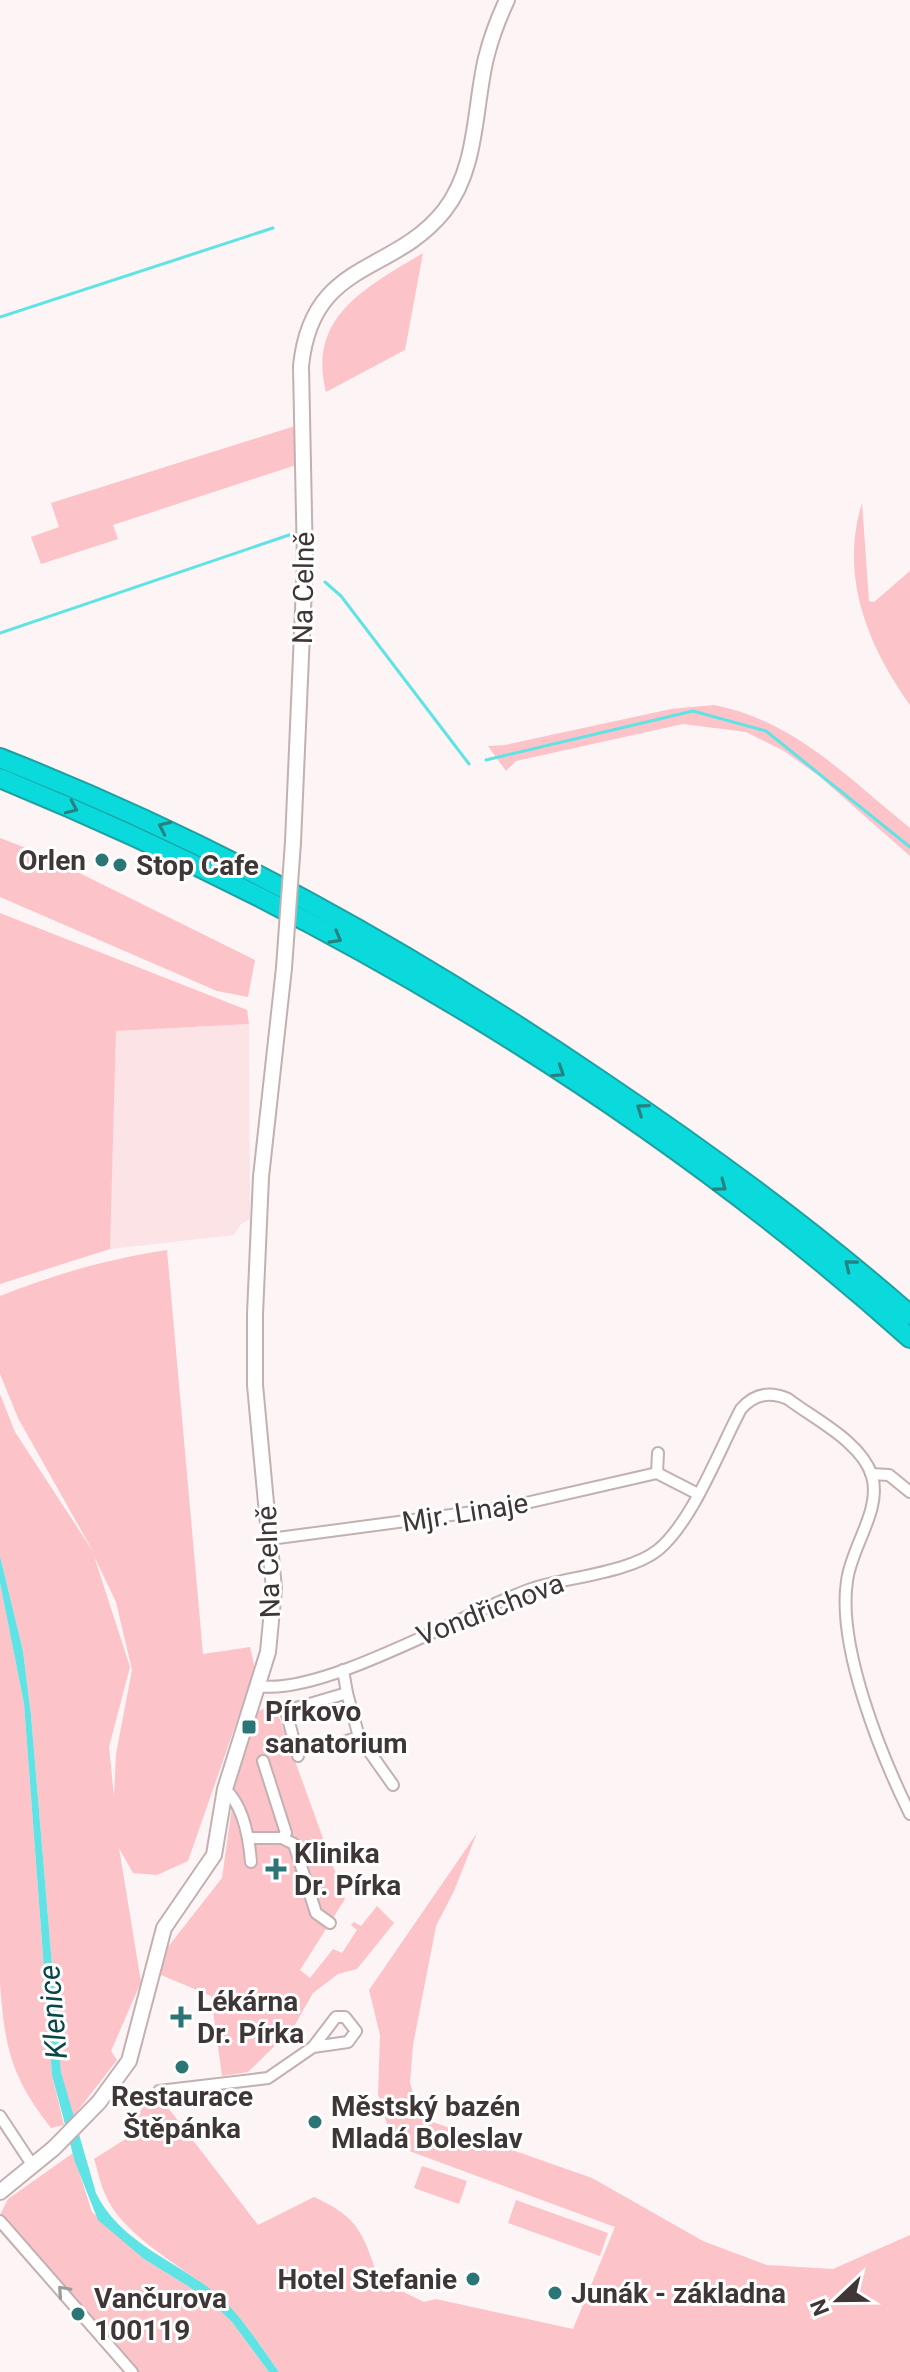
<svg xmlns="http://www.w3.org/2000/svg" width="910" height="2372" viewBox="0 0 910 2372" font-family="Roboto,sans-serif">
<rect width="100%" height="100%" fill="#fcf4f5"/>
<!-- built -->
<path fill="#fbe3e6" d="M 249,1024 L 250,1219 L 241,1224 L 234,1235 L 110,1249 L 116,1031 Z"/>
<!-- green -->
<g fill="#fcc3c9" fill-rule="evenodd">
<path d="M 423,253 L 405,350 L 326,392 C 307,316 367,287 423,253 Z"/>
<path d="M 295,426 L 296,465 L 113,525 L 118,539 L 41,564 L 31,537 L 59,527 L 51,503 Z"/>
<path d="M 862,503 L 869,601 L 874,602 L 910,571 L 910,705 C 868,646 839,576 862,503 Z"/>
<path d="M 714,705 C 794,720 849,779 910,828 L 910,856 L 819,776 L 784,751 L 746,732 L 683,724 L 516,761 L 506,771 L 488,746 L 505,745 L 671,709 Z"/>
<path d="M 0,838 L 39,853 L 255,960 L 248,997 L 217,991 L 0,897 Z"/>
<path d="M 0,913 L 247,1010 L 249,1024 L 116,1031 L 110,1249 L 0,1284 Z"/>
<path d="M 167,1250 L 203,1654 L 250,1647 L 255,1669 L 188,1861 L 157,1875 L 133,1873 L 119,1848 L 141,1982 L 111,2051 L 117,2060 L 72,2118 L 61,2072 L 31,1715 L 23,1651 L 0,1556 L 0,1394 L 15,1432 L 94,1553 L 18,1418 L 0,1374 L 0,1296 C 55,1274 108,1259 167,1250 ZM 94,1556 L 116,1602 L 132,1670 L 116,1754 L 114,1797 L 109,1747 L 130,1667 Z"/>
<path d="M 0,1583 L 24,1704 L 52,2075 L 64,2125 L 51,2128 C 10,2075 5,2048 0,1983 Z"/>
<path d="M 274,1703 L 345,1899 L 300,1970 L 310,1978 L 333,1949 L 342,1953 L 357,1930 L 351,1925 L 354,1922 L 361,1926 L 377,1906 L 394,1923 L 357,1969 L 338,1974 L 313,1993 L 293,2028 L 248,2072 L 222,2076 L 211,1996 L 161,1975 L 164,1952 L 222,1878 L 236,1778 L 259,1711 Z"/>
<path d="M 477,1833 L 454,1891 L 436,1926 L 413,2045 L 410,2083 L 417,2107 L 430,2121 L 592,2178 L 703,2241 L 767,2265 L 833,2269 L 910,2235 L 910,2372 L 279,2372 C 259,2344 240,2313 213,2292 C 180,2265 122,2235 105,2194 C 100,2183 98,2171 94,2159 L 124,2140 L 148,2098 L 169,2109 L 258,2225 L 314,2197 C 360,2218 363,2234 379,2280 L 424,2302 L 436,2299 L 573,2329 L 615,2227 L 393,2145 L 378,2094 L 380,2035 L 369,1990 Z"/>
<path d="M 73,2153 L 92,2212 L 144,2259 L 207,2298 L 232,2322 L 269,2372 L 137,2372 L 117,2344 L 0,2215 L 8,2199 Z"/>
<path d="M 422,2166 L 467,2181 L 459,2204 L 414,2188 Z"/>
<path d="M 516,2200 L 608,2233 L 600,2256 L 508,2223 Z"/>
</g>
<!-- water -->
<path fill="#5fe3e4" d="M 0,1556 L 23,1651 L 31,1715 L 61,2072 L 96,2193 C 119,2241 173,2260 213,2291 C 240,2313 259,2344 279,2372 L 269,2372 L 232,2322 L 207,2298 L 144,2259 L 98,2220 L 75,2162 L 52,2075 L 24,1704 L 0,1583 Z"/>
<g fill="none" stroke-linecap="round" stroke-linejoin="round">
<!-- stream -->
<g stroke="#5fe3e4" stroke-width="3">
<path d="M 0,317 L 273,228"/>
<path d="M 325,582 L 341,596 L 469,764"/>
<path d="M 0,633 L 295,533"/>
<path d="M 486,760 L 693,711 L 766,731 L 910,847"/>
</g>
<defs>
<g id="street">
<path d="M 657,1473 L 658,1453"/>
<path d="M 871,1474 L 889,1475 L 910,1492"/>
<path d="M 270,1539 L 504,1508 L 657,1473 L 696,1493"/>
<path d="M 258,1686 C 323,1696 463,1613 531,1589 C 567,1577 629,1573 658,1550 C 693,1521 719,1450 741,1409 C 754,1394 770,1391 788,1399 C 814,1419 862,1442 872,1476 C 882,1510 851,1547 847,1581 C 837,1647 881,1755 910,1814"/>
<path d="M 359,1737 L 393,1785"/>
<path d="M 329,1747 L 359,1737 L 347,1693"/>
<path d="M 298,1756 L 286,1711 L 347,1693 L 343,1670"/>
<path d="M 225,1789 C 244,1806 249,1838 251,1862"/>
<path d="M 249,1838 L 282,1838 L 286,1833 L 263,1761"/>
<path d="M 282,1838 L 294,1844 L 316,1913 L 330,1923"/>
<path d="M 159,2091 L 268,2078 L 313,2047 L 336,2017 L 345,2017 L 356,2031 L 348,2042 L 313,2047"/>
<path d="M 0,2116 L 33,2166"/>
<path d="M 0,2221 L 132,2372"/>
</g>
<g id="secondary">
<path d="M 293,842 L 305,564 L 301,366 C 312,259 392,276 444,211 C 478,168 474,108 486,58 C 491,38 498,19 507,0"/>
<path d="M 0,2192 L 54,2148 L 99,2102 L 129,2061 L 164,1928 L 214,1855 L 225,1789 L 268,1652 L 274,1589 L 255,1385 L 255,1314 L 261,1177 L 284,968"/>
</g>
<g id="highway">
<path d="M 0,758 C 218,844 408,950 601,1081 C 708,1153 813,1230 910,1315"/>
<path d="M 0,778 C 329,913 644,1100 910,1338"/>
</g>
</defs>
<!-- street casing -->
<use href="#street" stroke="#c3b0b1" stroke-width="14"/>
<!-- secondary casing -->
<use href="#secondary" stroke="#c3b0b1" stroke-width="18"/>
<!-- highway casing -->
<use href="#highway" stroke="#1da1a2" stroke-width="22"/>
<!-- street -->
<use href="#street" stroke="#fff" stroke-width="10"/>
<!-- secondary -->
<use href="#secondary" stroke="#fff" stroke-width="14"/>
<!-- highway -->
<use href="#highway" stroke="#0bdadc" stroke-width="18"/>
<defs>
<path id="secondary-bridge" d="M 284,968 L 293,842"/>
</defs>
<!-- secondary-bridge casing -->
<use href="#secondary-bridge" stroke="#c3b0b1" stroke-width="18" stroke-linecap="butt"/>
<!-- secondary-bridge -->
<use href="#secondary-bridge" stroke="#fff" stroke-width="14"/>
</g>
<!-- one-way arrows -->
<defs><path id="oneway-chevron" d="M-2-3.5L2.5 0L-2 3.5" fill="none" stroke-width="1.6" stroke-linecap="round" stroke-linejoin="round" transform="scale(2)"/></defs>
<g stroke="#288081">
<use href="#oneway-chevron" transform="translate(72 808) rotate(24)"/>
<use href="#oneway-chevron" transform="translate(164 827) rotate(-155)"/>
<use href="#oneway-chevron" transform="translate(336 938) rotate(29)"/>
<use href="#oneway-chevron" transform="translate(559 1072) rotate(33)"/>
<use href="#oneway-chevron" transform="translate(642 1109) rotate(-145)"/>
<use href="#oneway-chevron" transform="translate(721 1186) rotate(37)"/>
<use href="#oneway-chevron" transform="translate(850 1265) rotate(-141)"/>
</g>
<use stroke="#9f9b9b" href="#oneway-chevron" transform="translate(63 2291) rotate(-132)"/>
<!-- markers -->
<g fill="#2b7576" stroke="#fff" stroke-width="3">
<circle cx="102" cy="860" r="8"/>
<circle cx="120" cy="865" r="8"/>
<rect x="241" y="1719" width="16" height="16" rx="4"/>
<path d="M272 1857h8v8h8v8h-8v8h-8v-8h-8v-8h8z"/>
<path d="M177 2005h8v8h8v8h-8v8h-8v-8h-8v-8h8z"/>
<circle cx="182" cy="2067" r="8"/>
<circle cx="315" cy="2122" r="8"/>
<circle cx="473" cy="2279" r="8"/>
<circle cx="555" cy="2293" r="8"/>
<circle cx="78" cy="2314" r="8"/>
</g>
<g text-anchor="middle" stroke-width="6" stroke-linejoin="round" paint-order="stroke">
<!-- street labels -->
<g font-size="28" fill="#3f3737" stroke="#fff">
<text transform="translate(303 588) rotate(-89)" y="10">Na Celně</text>
<text transform="translate(465 1512) rotate(-9)" y="10">Mjr. Linaje</text>
<text transform="translate(268 1562) rotate(-92)" y="10">Na Celně</text>
<text transform="translate(490 1609) rotate(-21)" y="10">Vondřichova</text>
</g>
<!-- poi labels -->
<g font-size="28" font-weight="bold" fill="#3f3737" stroke="#fff" text-anchor="start">
<text x="86" y="870" text-anchor="end">Orlen</text>
<text x="136" y="875">Stop Cafe</text>
<text x="265" y="1721">Pírkovo<tspan x="265" dy="32">sanatorium</tspan></text>
<text x="294" y="1863">Klinika<tspan x="294" dy="32">Dr. Pírka</tspan></text>
<text x="197" y="2011">Lékárna<tspan x="197" dy="32">Dr. Pírka</tspan></text>
<text x="182" y="2106" text-anchor="middle">Restaurace<tspan x="182" dy="32">Štěpánka</tspan></text>
<text x="331" y="2116">Městský bazén<tspan x="331" dy="32">Mladá Boleslav</tspan></text>
<text x="457" y="2289" text-anchor="end">Hotel Stefanie</text>
<text x="571" y="2303">Junák - základna</text>
<text x="94" y="2308">Vančurova<tspan x="94" dy="32">100119</tspan></text>
</g>
<!-- water labels -->
<g font-size="30" font-style="italic" fill="#084647" stroke="#fff">
<text transform="translate(53 2012) rotate(-95)" y="10">Klenice</text>
</g>
</g>
<!-- north arrow -->
<g transform="translate(838 2300) rotate(248)" stroke="#ffffff" stroke-width="6" paint-order="stroke">
<path d="M0-6L14 30L0 20L-14 30Z" fill="#3f3737"/>
<text y="-12" font-size="22" font-weight="bold" text-anchor="middle" fill="#3f3737">N</text>
</g>
</svg>
